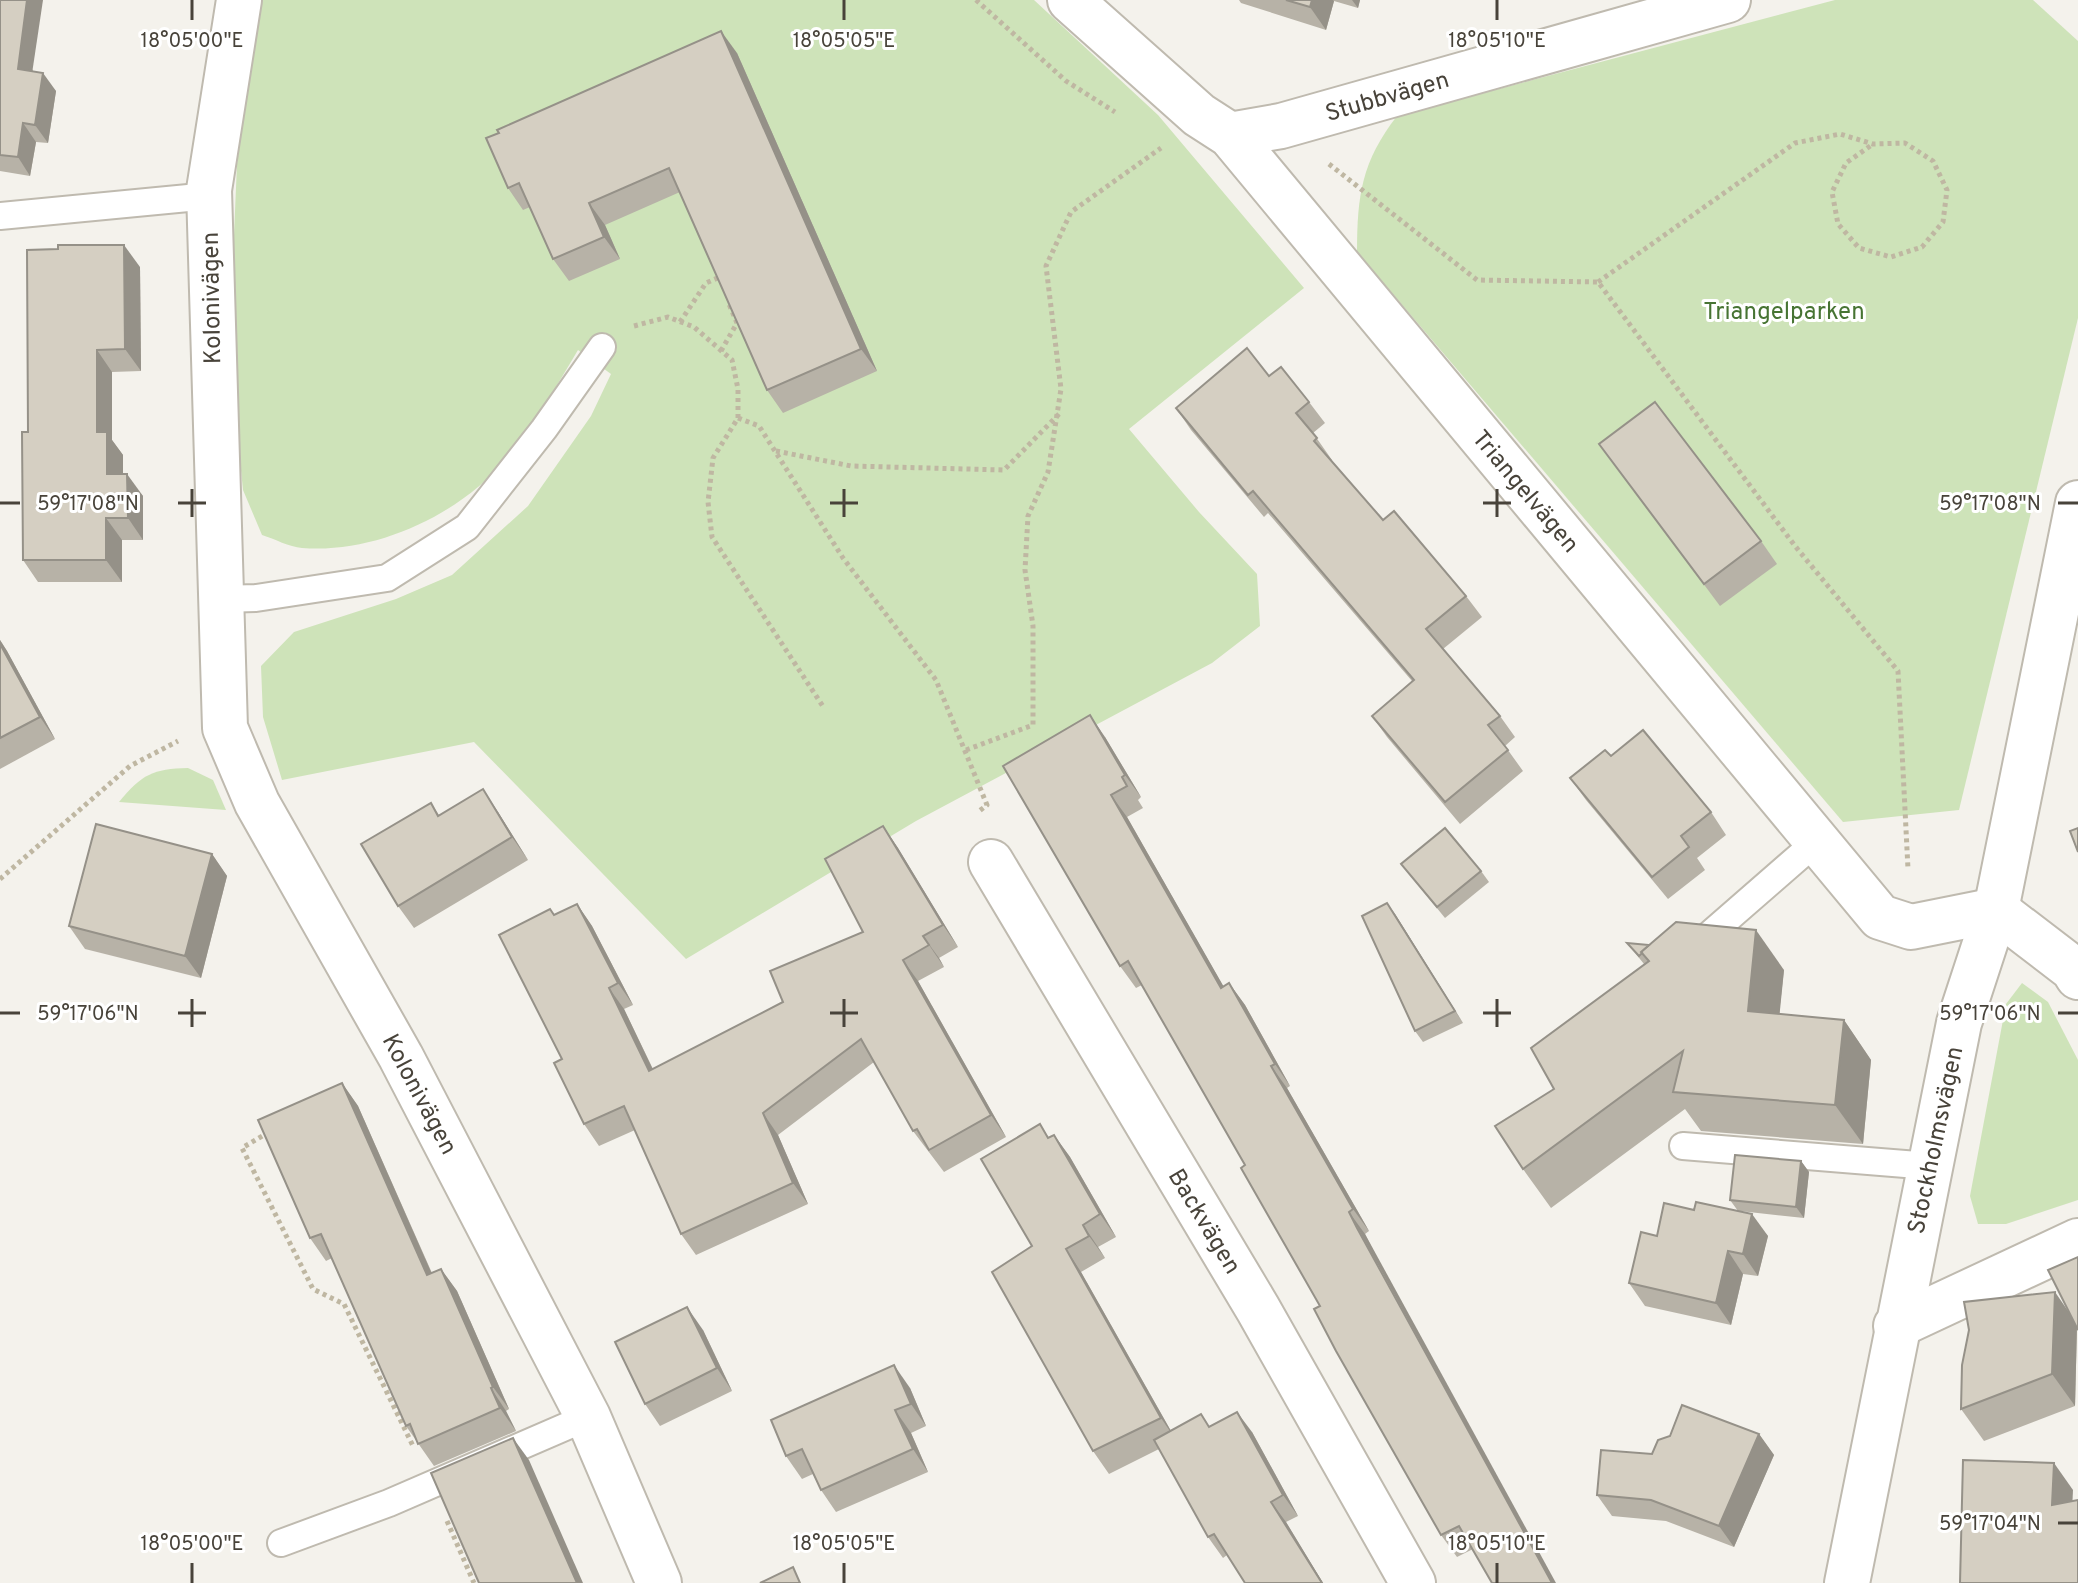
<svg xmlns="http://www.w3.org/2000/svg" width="2078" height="1583" viewBox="0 0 2078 1583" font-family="Overpass,sans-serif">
<rect width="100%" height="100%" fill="#f4f2ec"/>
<!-- green -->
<g fill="#cee3b9">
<path d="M 260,0 L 1034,0 L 1158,115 L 1304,288 L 1129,429 L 1199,512 L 1257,574 L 1260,626 L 1212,663 L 916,821 L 686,959 L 474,742 L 282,780 L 263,717 L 261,666 L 294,632 L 396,599 L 452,575 L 528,506 L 591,416 L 611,374 L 578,350 C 556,387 534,425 507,458 C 461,514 376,554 302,548 C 289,547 275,539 262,535 L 243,490 L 229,354 L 237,164 Z"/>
<path d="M 1835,0 L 2033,0 L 2078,41 L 2078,318 L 1959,810 L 1843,822 L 1357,252 C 1357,195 1362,161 1397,116 Z"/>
<path d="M 188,768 L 213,780 L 226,810 L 119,802 C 142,774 153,769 188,768 Z"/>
<path d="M 2022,983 L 2048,1002 L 2078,1060 L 2078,1200 L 2006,1224 L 1978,1224 L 1970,1196 L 2006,1004 Z"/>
</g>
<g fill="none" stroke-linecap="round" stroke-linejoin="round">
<defs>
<g id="lane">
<path d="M 0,216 L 209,196"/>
<path d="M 221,599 L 256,598 L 387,578 L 467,527 L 544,429 L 602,347"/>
<path d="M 1693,949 L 1817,841"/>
<path d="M 1683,1146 L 1930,1166"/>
<path d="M 281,1543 L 389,1503 L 588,1417"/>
</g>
<g id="street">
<path d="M 239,0 L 209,190 L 225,728 L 257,803 L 401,1057 L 588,1417 L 659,1583"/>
<path d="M 1070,0 L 1199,115 L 1230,135 L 1880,917 L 1911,927 L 1996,910 L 2073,969 L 2078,977"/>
<path d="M 1230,135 L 1281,126 L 1728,0"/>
<path d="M 991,862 L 1258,1309 L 1413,1583"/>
<path d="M 1896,1326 L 2078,1241"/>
<path d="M 1847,1583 L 1959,1023 L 1996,910 L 2078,503"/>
</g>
</defs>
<!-- lane casing -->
<use href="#lane" stroke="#bfbaaf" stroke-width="30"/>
<!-- street casing -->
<use href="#street" stroke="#bfbaaf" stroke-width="48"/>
<!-- path -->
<g stroke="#bfb7a2" stroke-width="5" stroke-dasharray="4 4" stroke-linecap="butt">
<path d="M 976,0 L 1066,81 L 1115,112"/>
<path d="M 1329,164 L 1477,280 L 1598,282 L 1795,546 L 1898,671 L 1908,869"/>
<path d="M 1598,282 L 1795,143 L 1840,134 L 1873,144 L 1905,143 L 1933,161 L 1947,190 L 1943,222 L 1922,247 L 1891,257 L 1859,248 L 1838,224 L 1832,192 L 1846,163 L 1873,144"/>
<path d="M 680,322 L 706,283 L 722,276"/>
<path d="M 634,326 L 668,317 L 694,327 L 732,360 L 738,389 L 738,418 L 713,458 L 708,502 L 712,537 L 824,708"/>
<path d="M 721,351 L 737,323 L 729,304"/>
<path d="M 738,418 L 759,426 L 843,558 L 936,680 L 987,805 L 978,812"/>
<path d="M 776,451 L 851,466 L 1004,470 L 1060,413"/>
<path d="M 966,750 L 1033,725 L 1033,626 L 1025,570 L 1028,516 L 1048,472 L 1061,389 L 1046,266 L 1071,212 L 1161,148"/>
<path d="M 0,879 L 130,766 L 178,741"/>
<path d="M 269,1132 L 242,1148 L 313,1289 L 344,1304 L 413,1446"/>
<path d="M 447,1521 L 474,1583"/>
</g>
<!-- lane -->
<use href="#lane" stroke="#fff" stroke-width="26"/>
<!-- street -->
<use href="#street" stroke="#fff" stroke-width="44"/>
</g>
<!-- wall -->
<g fill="#b7b2a7">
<path d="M 0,0 L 33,71 L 56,91 L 48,143 L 36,142 L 30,176 L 0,171 Z"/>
<path d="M 1239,0 L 1360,0 L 1358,8 L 1334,1 L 1326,30 L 1241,3 Z"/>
<path d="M 737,53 L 877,371 L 783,413 L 767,390 L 680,192 L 605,225 L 620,259 L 569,281 L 553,259 L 530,207 L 523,210 L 508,188 Z"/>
<path d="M 140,267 L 141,371 L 112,372 L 112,440 L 123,455 L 123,474 L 143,496 L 143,540 L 122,540 L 122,582 L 38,582 L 23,560 L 28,432 Z"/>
<path d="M 1269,376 L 1309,402 L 1325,423 L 1313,433 L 1332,460 L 1331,461 L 1383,520 L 1466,596 L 1482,617 L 1443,649 L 1500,716 L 1515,737 L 1505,746 L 1523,771 L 1460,824 L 1387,737 L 1372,716 L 1412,681 L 1268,513 L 1264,517 L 1191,430 L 1176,408 Z"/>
<path d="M 1599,444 L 1761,541 L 1777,564 L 1720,606 Z"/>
<path d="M 0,640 L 7,651 L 55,739 L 0,769 Z"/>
<path d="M 1105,737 L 1141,797 L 1138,800 L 1143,808 L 1127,817 L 1223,986 L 1229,983 L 1245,1005 L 1290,1086 L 1287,1088 L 1369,1231 L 1365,1234 L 1373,1250 L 1473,1549 L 1457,1557 L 1441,1535 L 1245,1165 L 1142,985 L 1136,988 L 1120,966 Z"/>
<path d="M 1611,756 L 1711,812 L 1726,835 L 1697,858 L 1705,870 L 1668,899 L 1586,800 L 1570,778 Z"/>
<path d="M 431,803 L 439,815 L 498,812 L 528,860 L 414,928 L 398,906 Z"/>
<path d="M 883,826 L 898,848 L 958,947 L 939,958 L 944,967 L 918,981 L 1006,1137 L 944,1172 L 913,1131 L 874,1062 L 778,1135 L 808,1204 L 696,1255 L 681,1234 L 635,1130 L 599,1146 L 584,1124 L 555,915 L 577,904 L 592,926 L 633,1005 L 624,1009 L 653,1069 L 783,1002 L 863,932 Z"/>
<path d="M 212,854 L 227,876 L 201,978 L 85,949 L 69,926 Z"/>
<path d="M 1401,864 L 1481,871 L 1489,882 L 1445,918 Z"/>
<path d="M 1395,914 L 1463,1023 L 1423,1042 L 1415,1031 Z"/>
<path d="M 1627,943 L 1784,970 L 1779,1014 L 1844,1020 L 1871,1060 L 1863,1144 L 1701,1131 L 1685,1109 L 1551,1208 L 1523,1169 L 1554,1089 L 1644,964 Z"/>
<path d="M 342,1083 L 358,1106 L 432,1273 L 441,1269 L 457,1291 L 509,1409 L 506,1411 L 516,1431 L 434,1466 L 406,1426 L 332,1258 L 326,1261 L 310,1238 Z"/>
<path d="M 1040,1124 L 1049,1138 L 1054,1135 L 1070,1157 L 1116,1237 L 1098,1247 L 1105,1258 L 1081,1272 L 1171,1431 L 1210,1427 L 1252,1432 L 1298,1516 L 1286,1522 L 1323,1583 L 1245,1583 L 1227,1555 L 1223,1558 L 1208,1537 L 1159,1449 L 1109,1474 L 1093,1451 L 1032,1246 Z"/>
<path d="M 1801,1161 L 1809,1172 L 1804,1218 L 1740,1211 L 1768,1236 L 1758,1276 L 1743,1274 L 1731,1325 L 1645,1306 L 1629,1283 L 1657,1236 L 1694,1210 L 1738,1211 L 1730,1200 Z"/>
<path d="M 2077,1328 L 2075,1406 L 1984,1441 L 1961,1409 L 1969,1330 Z"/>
<path d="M 703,1330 L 732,1391 L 660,1426 L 645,1404 Z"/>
<path d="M 910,1388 L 926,1426 L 911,1433 L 928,1472 L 836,1512 L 821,1490 L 813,1474 L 802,1479 L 786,1456 Z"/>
<path d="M 1759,1434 L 1774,1455 L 1734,1547 L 1666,1521 L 1612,1516 L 1597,1495 L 1652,1454 Z"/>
</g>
<!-- shaded-wall -->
<g fill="#959188">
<path d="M 27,0 L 43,0 L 30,87 L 18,69 Z"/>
<path d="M 1312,0 L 1333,0 L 1334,1 L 1326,30 L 1310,7 Z"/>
<path d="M 1352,0 L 1360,0 L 1358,8 Z"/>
<path d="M 721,31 L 737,53 L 877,371 L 861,349 Z"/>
<path d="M 43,73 L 56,91 L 48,143 L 35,125 Z"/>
<path d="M 23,123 L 36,142 L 30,176 L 18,157 Z"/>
<path d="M 589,203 L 605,225 L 620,259 L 604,237 Z"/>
<path d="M 124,245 L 140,267 L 141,371 L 125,349 Z"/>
<path d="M 97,350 L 112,372 L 112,440 L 123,455 L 123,496 L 107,474 L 97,432 Z"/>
<path d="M 127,474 L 143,496 L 143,540 L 128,518 Z"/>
<path d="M 106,518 L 122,540 L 122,582 L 106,560 Z"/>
<path d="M 0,640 L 7,651 L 55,739 L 40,717 L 0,644 Z"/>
<path d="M 1090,715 L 1105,737 L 1141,797 L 1125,775 Z"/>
<path d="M 483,789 L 498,812 L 528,860 L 512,837 Z"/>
<path d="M 1111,795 L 1127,817 L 1237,1010 L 1221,988 Z"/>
<path d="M 883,826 L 898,848 L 958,947 L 943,925 Z"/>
<path d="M 212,854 L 227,876 L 201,978 L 185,956 Z"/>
<path d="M 1387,903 L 1395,914 L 1463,1023 L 1455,1011 Z"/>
<path d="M 577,904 L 592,926 L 633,1005 L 618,983 Z"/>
<path d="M 1756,930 L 1784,970 L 1776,1050 L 1748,1011 Z"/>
<path d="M 923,936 L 939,958 L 944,967 L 929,945 Z"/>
<path d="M 903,960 L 918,981 L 1006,1137 L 991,1115 Z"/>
<path d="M 1229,983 L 1245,1005 L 1290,1086 L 1275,1064 Z"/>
<path d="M 609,988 L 624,1009 L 664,1093 L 649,1071 Z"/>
<path d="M 1844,1020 L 1871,1060 L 1863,1144 L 1835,1105 Z"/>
<path d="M 1271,1066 L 1287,1088 L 1369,1231 L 1353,1209 Z"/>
<path d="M 342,1083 L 358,1106 L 442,1297 L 427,1275 Z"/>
<path d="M 763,1113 L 778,1135 L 808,1204 L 793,1183 Z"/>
<path d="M 1054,1135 L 1070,1157 L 1116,1237 L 1100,1214 Z"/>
<path d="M 1801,1161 L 1809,1172 L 1804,1218 L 1796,1207 Z"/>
<path d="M 1349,1212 L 1365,1234 L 1556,1583 L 1552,1583 Z"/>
<path d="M 1752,1214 L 1768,1236 L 1758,1276 L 1743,1254 Z"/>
<path d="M 1083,1225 L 1098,1247 L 1105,1258 L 1089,1236 Z"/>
<path d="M 1066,1249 L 1081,1272 L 1176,1440 L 1161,1418 Z"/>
<path d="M 1728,1251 L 1743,1274 L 1731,1325 L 1716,1303 Z"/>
<path d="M 441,1269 L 457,1291 L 509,1409 L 493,1387 Z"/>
<path d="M 2055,1292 L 2077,1324 L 2075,1406 L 2052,1374 Z"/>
<path d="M 687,1307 L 703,1330 L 732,1391 L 717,1368 Z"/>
<path d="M 894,1365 L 910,1388 L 926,1426 L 911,1404 Z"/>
<path d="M 491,1388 L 506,1411 L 516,1431 L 500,1408 Z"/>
<path d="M 895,1410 L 911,1433 L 928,1472 L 913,1449 Z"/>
<path d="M 1237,1412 L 1252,1432 L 1298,1516 L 1283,1495 Z"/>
<path d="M 1759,1434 L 1774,1455 L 1734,1547 L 1719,1526 Z"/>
<path d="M 513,1438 L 529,1460 L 583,1583 L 577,1583 Z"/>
<path d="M 2054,1463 L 2073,1490 L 2071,1532 L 2052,1505 Z"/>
<path d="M 1271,1502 L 1286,1522 L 1323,1583 L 1322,1583 Z"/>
</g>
<!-- building -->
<g fill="#d5cfc2" stroke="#959188" stroke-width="2">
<path d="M 0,0 L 27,0 L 18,69 L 43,73 L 35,125 L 23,123 L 18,157 L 0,155 Z"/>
<path d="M 1286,0 L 1312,0 L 1310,7 Z"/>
<path d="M 721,31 L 861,349 L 767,390 L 669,168 L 589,203 L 604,237 L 553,259 L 519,183 L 508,188 L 486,138 L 499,133 L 497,130 Z"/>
<path d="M 58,245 L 124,245 L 125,349 L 97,350 L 97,432 L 107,432 L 107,474 L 127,474 L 128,518 L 106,518 L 106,560 L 23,560 L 22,432 L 28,432 L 27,250 L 58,249 Z"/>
<path d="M 1247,348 L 1269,376 L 1281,367 L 1309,402 L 1296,413 L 1317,438 L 1314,441 L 1383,520 L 1394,511 L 1466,596 L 1426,629 L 1500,716 L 1488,725 L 1508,750 L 1445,802 L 1372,716 L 1414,680 L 1253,491 L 1248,495 L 1176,408 Z"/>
<path d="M 1655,402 L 1761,541 L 1704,584 L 1599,444 Z"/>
<path d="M 0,644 L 40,717 L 0,738 Z"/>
<path d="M 1090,715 L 1125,775 L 1122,777 L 1127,786 L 1111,795 L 1221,988 L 1229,983 L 1275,1064 L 1271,1066 L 1353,1209 L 1349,1212 L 1357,1228 L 1552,1583 L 1492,1583 L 1459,1526 L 1441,1535 L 1336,1351 L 1314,1309 L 1320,1306 L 1241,1168 L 1245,1165 L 1128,961 L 1120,966 L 1003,766 Z"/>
<path d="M 1643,730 L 1711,812 L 1681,836 L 1689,847 L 1652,877 L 1570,778 L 1605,750 L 1611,756 Z"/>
<path d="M 483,789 L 512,837 L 398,906 L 361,844 L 431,803 L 438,816 Z"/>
<path d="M 96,824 L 212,854 L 185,956 L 69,926 Z"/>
<path d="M 883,826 L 943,925 L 923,936 L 929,945 L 903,960 L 991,1115 L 929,1150 L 917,1129 L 913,1131 L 861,1039 L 763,1113 L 793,1183 L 681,1234 L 624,1106 L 584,1124 L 554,1063 L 562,1059 L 499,935 L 550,909 L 554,915 L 577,904 L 618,983 L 609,988 L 649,1071 L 783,1002 L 770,971 L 863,932 L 825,859 Z"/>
<path d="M 1445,828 L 1481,871 L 1437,907 L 1401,864 Z"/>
<path d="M 2078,828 L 2078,852 L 2070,831 Z"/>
<path d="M 1387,903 L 1455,1011 L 1415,1031 L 1362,916 Z"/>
<path d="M 1676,922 L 1756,930 L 1748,1011 L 1844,1020 L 1835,1105 L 1673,1092 L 1683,1051 L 1523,1169 L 1495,1126 L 1554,1089 L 1531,1048 L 1649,961 L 1641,952 Z"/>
<path d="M 1627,943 L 1649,945 L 1641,952 L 1642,953 L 1639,956 Z"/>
<path d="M 342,1083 L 427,1275 L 441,1269 L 493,1387 L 491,1388 L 500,1408 L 418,1444 L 410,1424 L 406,1426 L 321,1234 L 310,1238 L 258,1120 Z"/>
<path d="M 1040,1124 L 1048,1138 L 1054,1135 L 1100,1214 L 1083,1225 L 1089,1236 L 1066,1249 L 1161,1418 L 1093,1451 L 992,1272 L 1032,1246 L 981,1159 Z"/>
<path d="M 1735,1155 L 1801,1161 L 1796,1207 L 1730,1200 Z"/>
<path d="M 1696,1202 L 1752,1214 L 1743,1254 L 1728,1251 L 1716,1303 L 1629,1283 L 1641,1232 L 1657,1236 L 1664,1203 L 1694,1210 Z"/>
<path d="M 2078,1257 L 2078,1330 L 2048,1270 Z"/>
<path d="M 2055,1292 L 2052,1374 L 1961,1409 L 1962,1365 L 1969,1330 L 1964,1302 Z"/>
<path d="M 687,1307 L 717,1368 L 645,1404 L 615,1342 Z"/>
<path d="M 894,1365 L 911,1404 L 895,1410 L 913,1449 L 821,1490 L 802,1449 L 786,1456 L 771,1420 Z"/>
<path d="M 1682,1405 L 1759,1434 L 1719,1526 L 1651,1500 L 1597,1495 L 1601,1450 L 1652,1454 L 1658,1440 L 1670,1436 Z"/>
<path d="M 1237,1412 L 1283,1495 L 1271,1502 L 1322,1583 L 1245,1583 L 1214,1534 L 1208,1537 L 1154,1440 L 1201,1414 L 1209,1427 Z"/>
<path d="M 513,1438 L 577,1583 L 479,1583 L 431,1473 Z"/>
<path d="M 1963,1460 L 2054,1463 L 2052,1505 L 2078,1500 L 2078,1583 L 1960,1583 Z"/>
<path d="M 793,1567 L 800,1583 L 760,1583 Z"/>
</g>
<!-- ticks -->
<path fill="none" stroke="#48433a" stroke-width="3" d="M 192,0 L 192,20M 844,0 L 844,20M 1497,0 L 1497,20M 192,489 L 192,517M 844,489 L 844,517M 1497,489 L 1497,517M 0,503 L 20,503M 178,503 L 206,503M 830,503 L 858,503M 1483,503 L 1511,503M 2058,503 L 2078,503M 192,999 L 192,1027M 844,999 L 844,1027M 1497,999 L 1497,1027M 0,1013 L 20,1013M 178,1013 L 206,1013M 830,1013 L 858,1013M 1483,1013 L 1511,1013M 2058,1013 L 2078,1013M 2058,1523 L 2078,1523M 192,1563 L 192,1583M 844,1563 L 844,1583M 1497,1563 L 1497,1583"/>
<g text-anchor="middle" stroke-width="6" stroke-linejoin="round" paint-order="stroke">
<!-- street labels -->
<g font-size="24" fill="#48433a" stroke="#fff">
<text transform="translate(1387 96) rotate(-16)" y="8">Stubbvägen</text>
<text transform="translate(211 298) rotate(-91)" y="8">Kolonivägen</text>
<text transform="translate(1526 491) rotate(50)" y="8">Triangelvägen</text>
<text transform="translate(420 1094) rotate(62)" y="8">Kolonivägen</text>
<text transform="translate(1935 1140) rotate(-78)" y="8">Stockholmsvägen</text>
<text transform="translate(1205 1221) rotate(59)" y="8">Backvägen</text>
</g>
<!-- park labels -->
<g font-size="24" fill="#477433" stroke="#fff">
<text x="1784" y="319">Triangelparken</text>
</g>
</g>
<g font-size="20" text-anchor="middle" fill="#48433a" stroke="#fff" stroke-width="6" stroke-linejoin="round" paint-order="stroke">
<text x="192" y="47">18°05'00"E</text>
<text x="844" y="47">18°05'05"E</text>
<text x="1497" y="47">18°05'10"E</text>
<text x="88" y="510">59°17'08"N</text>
<text x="1990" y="510">59°17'08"N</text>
<text x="88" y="1020">59°17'06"N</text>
<text x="1990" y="1020">59°17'06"N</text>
<text x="1990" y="1530">59°17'04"N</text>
<text x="192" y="1550">18°05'00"E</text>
<text x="844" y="1550">18°05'05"E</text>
<text x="1497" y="1550">18°05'10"E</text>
</g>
</svg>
